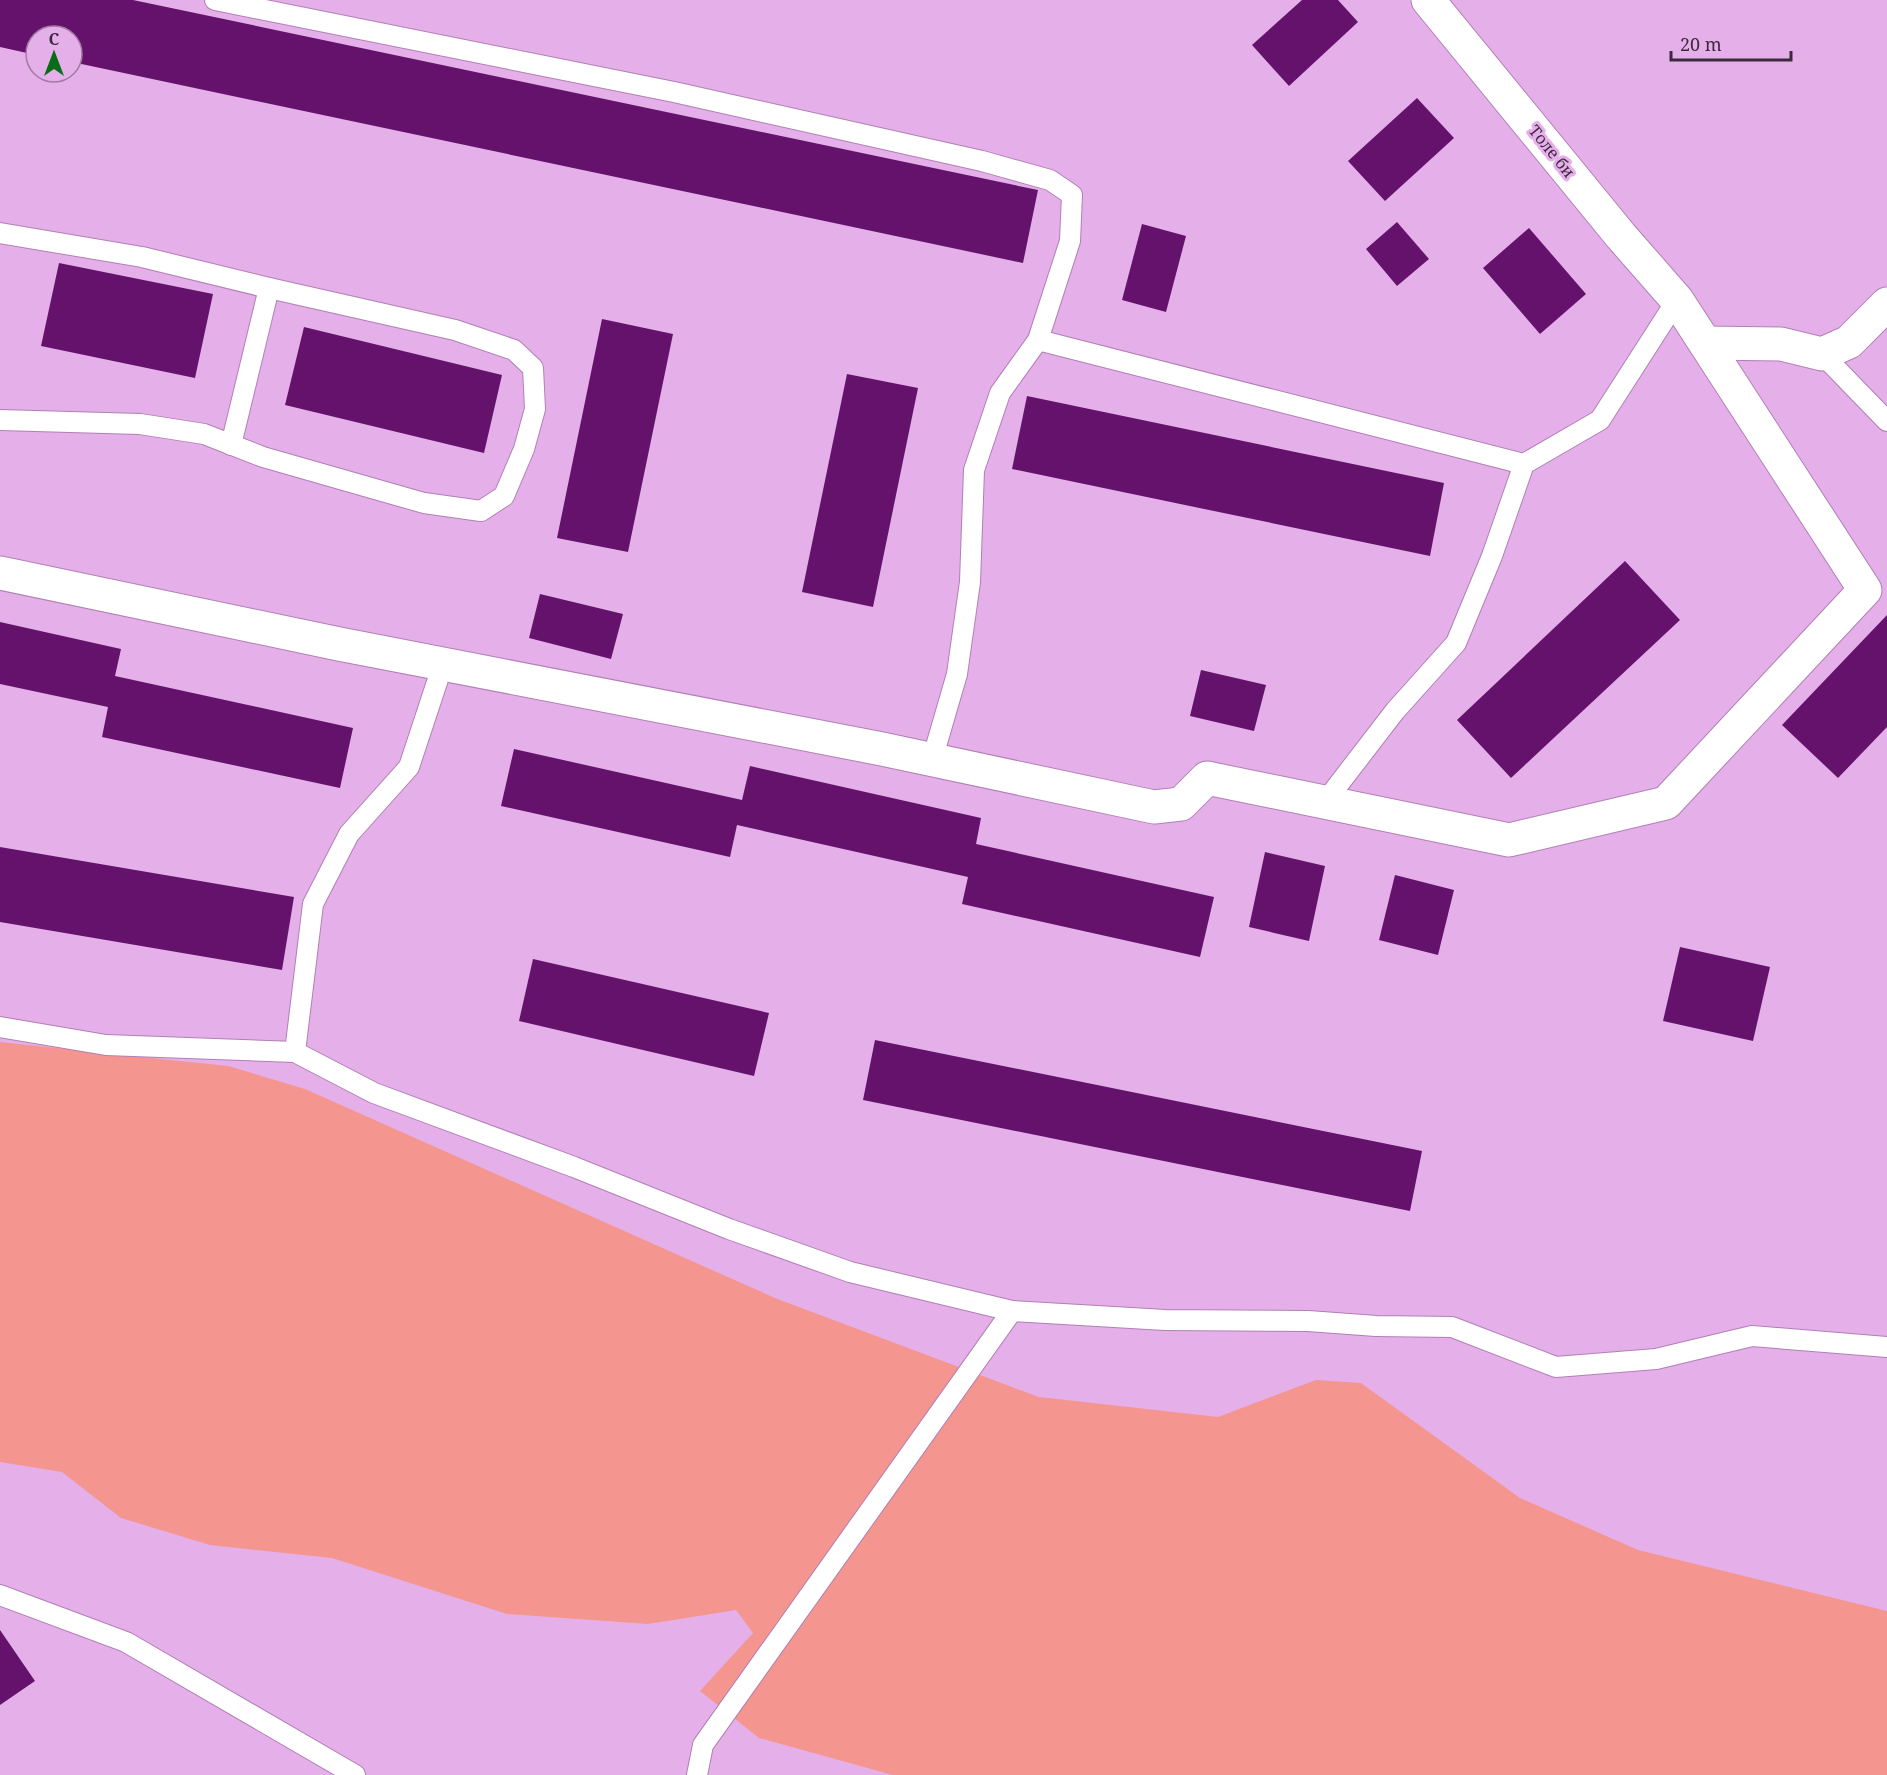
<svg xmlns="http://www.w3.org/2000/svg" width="1887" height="1775" viewBox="0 0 1887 1775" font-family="'Noto Serif',serif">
<rect width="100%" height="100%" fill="#e5b0e9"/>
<!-- green -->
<path fill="#f5958f" d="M 0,1042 L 228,1066 L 305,1089 L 775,1298 L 1039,1397 L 1218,1417 L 1316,1380 L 1361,1383 L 1520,1498 L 1638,1550 L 1887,1611 L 1887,1775 L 893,1775 L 759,1738 L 700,1691 L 753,1633 L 736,1610 L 648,1624 L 507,1614 L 332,1558 L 210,1545 L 121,1518 L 62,1472 L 0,1462 Z"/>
<!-- building -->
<g fill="#65126d">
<path d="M 0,0 L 133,0 L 1038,190 L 1023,263 L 72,62 L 72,36 L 36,36 L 36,55 L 0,47 Z"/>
<path d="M 1302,0 L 1338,0 L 1358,22 L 1289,86 L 1252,45 Z"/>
<path d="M 1417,98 L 1454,138 L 1385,201 L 1348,161 Z"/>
<path d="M 1397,222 L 1429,259 L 1397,286 L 1366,249 Z"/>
<path d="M 1142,224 L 1186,236 L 1166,312 L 1122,300 Z"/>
<path d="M 1529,228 L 1586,294 L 1540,334 L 1483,268 Z"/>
<path d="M 59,263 L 213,294 L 195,378 L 41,346 Z"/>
<path d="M 602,319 L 673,334 L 628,552 L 557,538 Z"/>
<path d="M 304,327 L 502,375 L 484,453 L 285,405 Z"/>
<path d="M 847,374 L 918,388 L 873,607 L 802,592 Z"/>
<path d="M 1027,396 L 1444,483 L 1430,556 L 1012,469 Z"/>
<path d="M 1625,561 L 1680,620 L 1511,778 L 1457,720 Z"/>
<path d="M 540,594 L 623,614 L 611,659 L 529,638 Z"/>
<path d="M 1887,615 L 1887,727 L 1838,778 L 1782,725 Z"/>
<path d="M 0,622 L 121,649 L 115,676 L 353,728 L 340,788 L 102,737 L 108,707 L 0,684 Z"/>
<path d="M 1201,670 L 1266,685 L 1254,731 L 1190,716 Z"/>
<path d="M 514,749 L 742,800 L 750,766 L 981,818 L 976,844 L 1214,897 L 1200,957 L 962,904 L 968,877 L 737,825 L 730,857 L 501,806 Z"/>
<path d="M 0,847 L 294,897 L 282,970 L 0,922 Z"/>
<path d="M 1265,852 L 1325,866 L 1309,941 L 1249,927 Z"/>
<path d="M 1395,875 L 1454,890 L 1438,955 L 1379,940 Z"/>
<path d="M 1680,947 L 1770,967 L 1753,1041 L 1663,1021 Z"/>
<path d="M 533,959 L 769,1013 L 754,1076 L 519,1021 Z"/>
<path d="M 875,1040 L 1422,1151 L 1410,1211 L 863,1100 Z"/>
<path d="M 0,1630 L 35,1681 L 0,1705 Z"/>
</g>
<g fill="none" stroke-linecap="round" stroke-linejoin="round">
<defs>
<g id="lane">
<path d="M 215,0 L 674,92 L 982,161 L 1050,180 L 1072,195 L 1070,241 L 1038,340 L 1000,393 L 974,470 L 970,582 L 957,674 L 932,760"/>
<path d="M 0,233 L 142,257 L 269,288 L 455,330 L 514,350 L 533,368 L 535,409 L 524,449 L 504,496 L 481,511 L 424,503 L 263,457 L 204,434 L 140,424 L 0,420"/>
<path d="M 1038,340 L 1524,464"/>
<path d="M 1822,354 L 1887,421"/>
<path d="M 231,445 L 269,288"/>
<path d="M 1325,802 L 1395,711 L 1456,643 L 1492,556 L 1524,464 L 1600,420 L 1677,300"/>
<path d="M 0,1027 L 106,1045 L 295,1052 L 313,904 L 349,834 L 409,767 L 443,664"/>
<path d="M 295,1052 L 374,1093 L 574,1167 L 729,1229 L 850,1272 L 1012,1311 L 1165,1320 L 1308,1321 L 1376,1326 L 1452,1327 L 1556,1367 L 1656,1359 L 1752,1336 L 1887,1347"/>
<path d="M 0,1595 L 126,1642 L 355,1775"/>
<path d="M 697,1775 L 703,1745 L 1012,1311"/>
</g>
<g id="street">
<path d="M 1705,343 L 1781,344 L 1822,354 L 1849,342 L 1887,304"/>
<path d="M 0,573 L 339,644 L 882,749 L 1154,807 L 1181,804 L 1207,778 L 1509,840 L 1666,803 L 1865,590 L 1677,300 L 1621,236 L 1428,0"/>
</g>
</defs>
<!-- lane casing -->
<use href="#lane" stroke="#b17fb5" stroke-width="22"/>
<!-- street casing -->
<use href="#street" stroke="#b17fb5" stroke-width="35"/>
<!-- lane -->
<use href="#lane" stroke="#fff" stroke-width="20"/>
<!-- street -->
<use href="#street" stroke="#fff" stroke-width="33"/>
</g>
<g text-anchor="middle" stroke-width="6" stroke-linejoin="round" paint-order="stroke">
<!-- street labels -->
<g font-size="16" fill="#3d283f" stroke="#e5b0e9">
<text transform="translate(1552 151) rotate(51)" y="6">Толе би</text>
</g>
</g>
<!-- north arrow -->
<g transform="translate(54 54)"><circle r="28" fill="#e5b0e9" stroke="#a27aa5" stroke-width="1.5"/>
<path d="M0-4.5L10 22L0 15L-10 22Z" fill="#096c19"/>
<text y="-9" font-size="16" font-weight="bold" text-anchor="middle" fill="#3d283f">С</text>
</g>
<!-- scale -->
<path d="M1671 51v9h120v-9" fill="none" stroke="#3d283f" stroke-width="3"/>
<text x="1680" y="51" font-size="18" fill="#3d283f" stroke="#e5b0e9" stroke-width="4.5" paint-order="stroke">20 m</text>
</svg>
